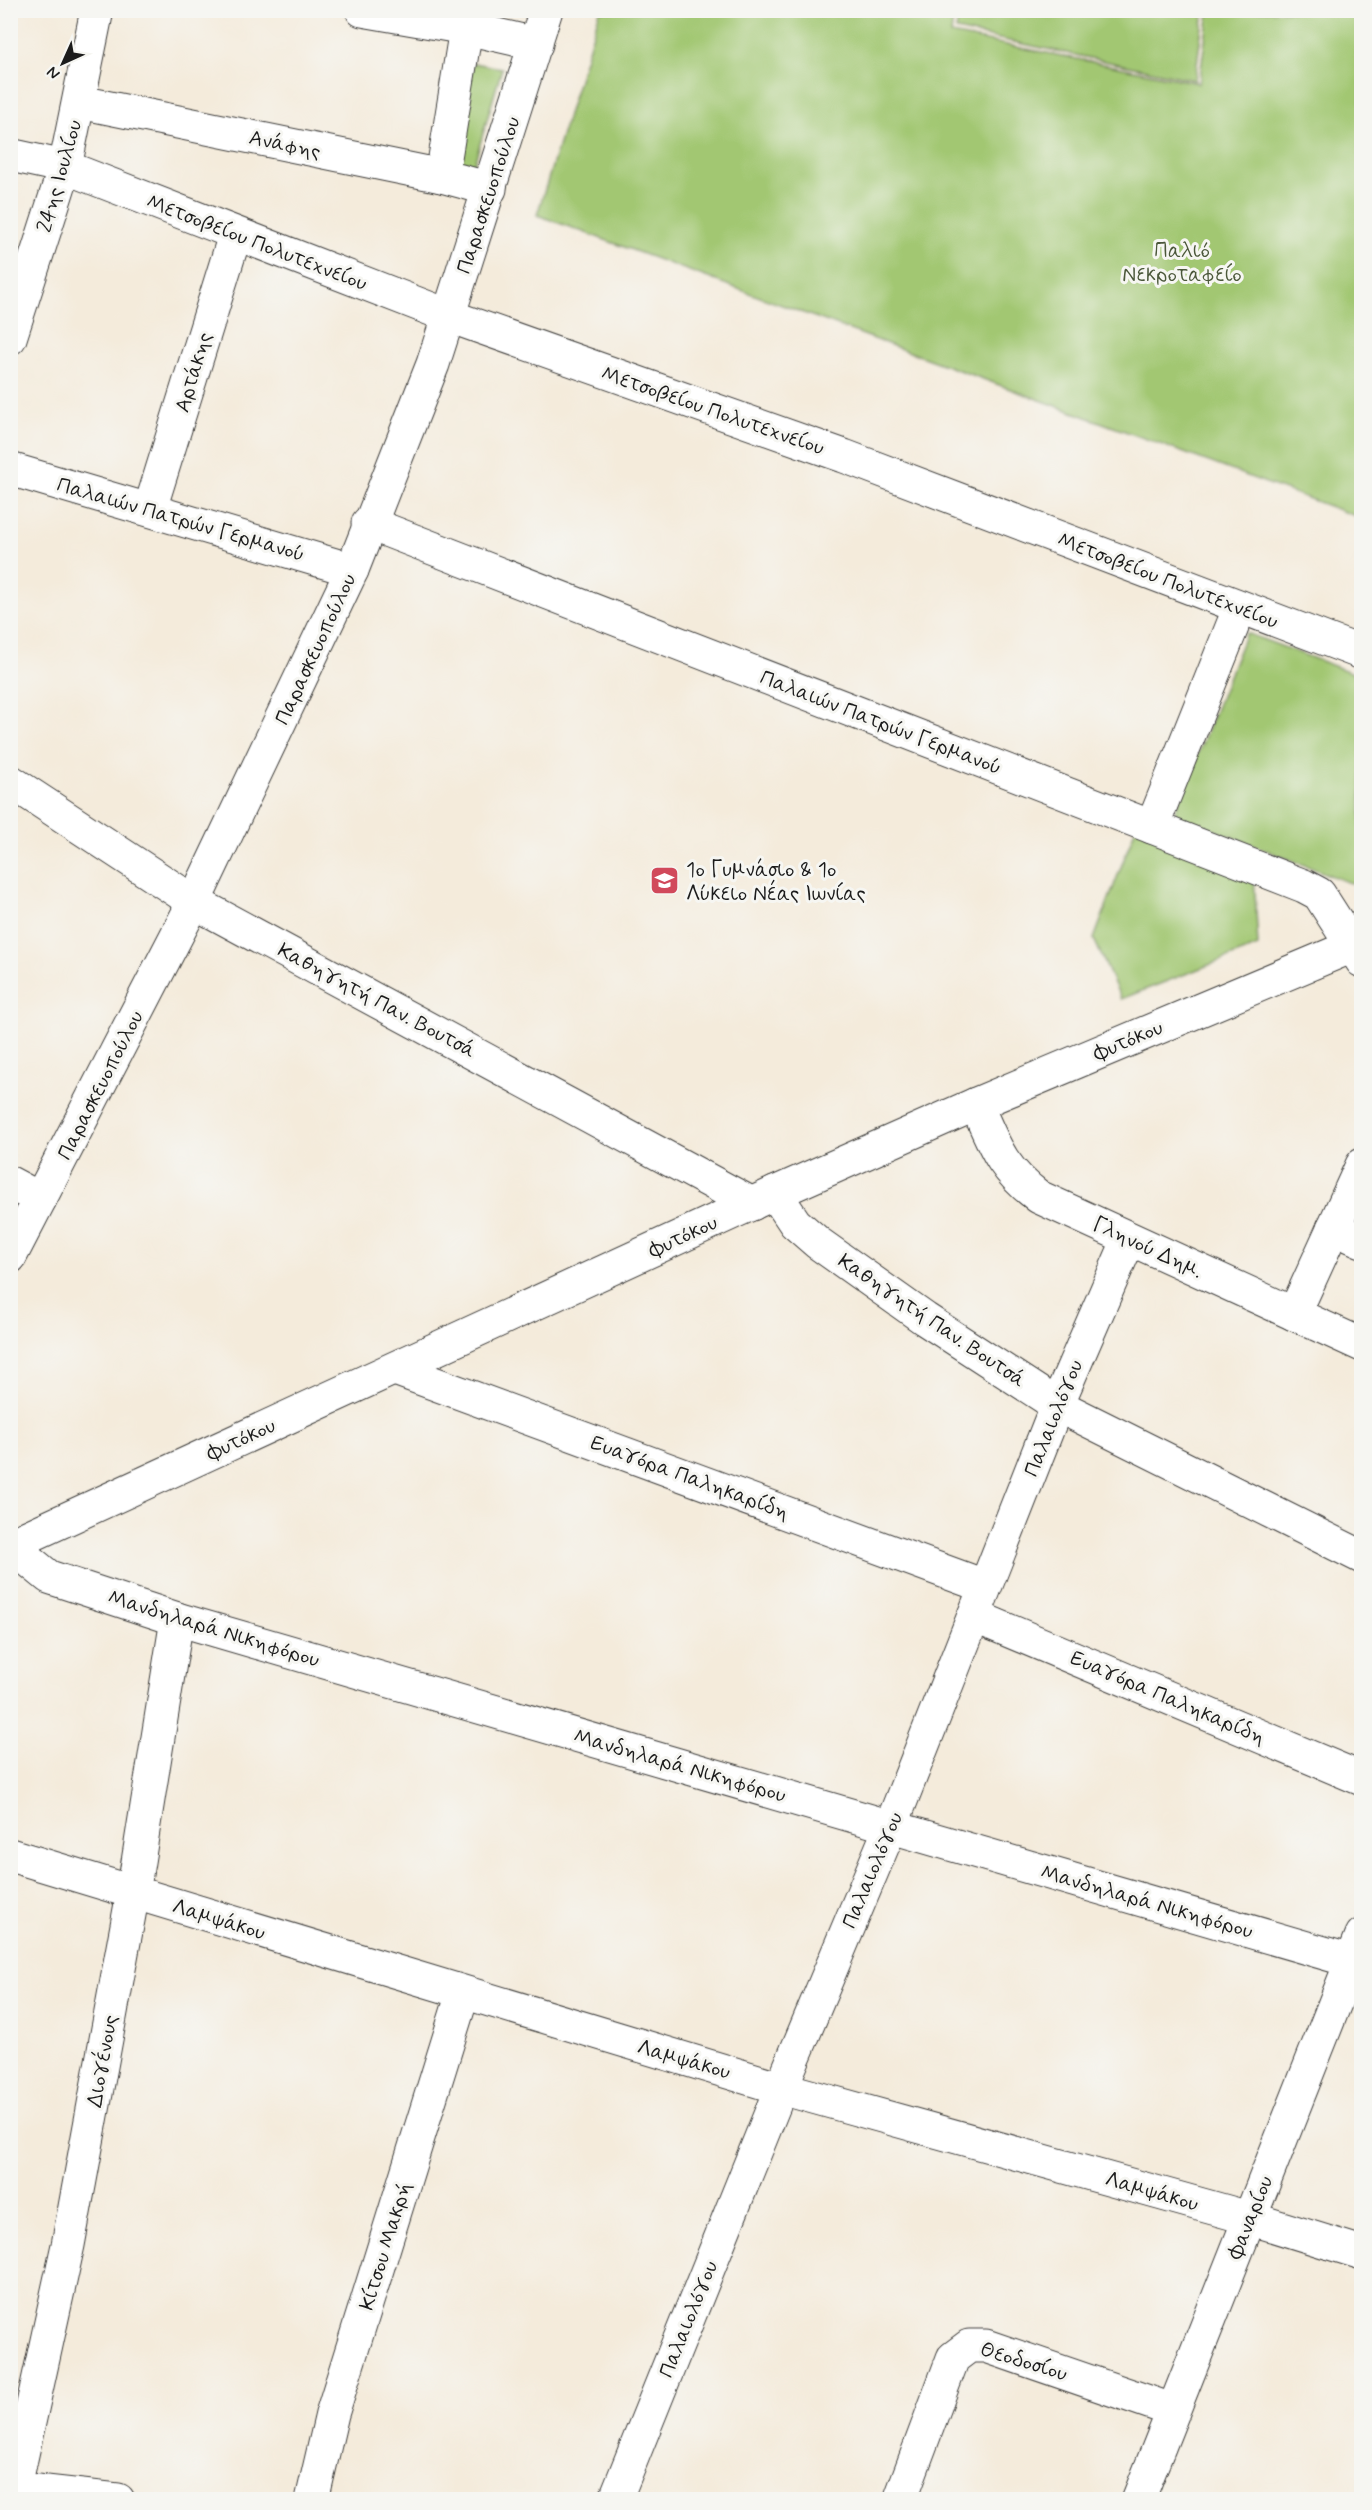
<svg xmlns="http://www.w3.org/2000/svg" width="1372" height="2510" viewBox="0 0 1372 2510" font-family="Mynerve,sans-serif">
<rect width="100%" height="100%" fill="#f6f6f2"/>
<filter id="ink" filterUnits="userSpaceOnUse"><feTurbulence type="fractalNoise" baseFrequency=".0167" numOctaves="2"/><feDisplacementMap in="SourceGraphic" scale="12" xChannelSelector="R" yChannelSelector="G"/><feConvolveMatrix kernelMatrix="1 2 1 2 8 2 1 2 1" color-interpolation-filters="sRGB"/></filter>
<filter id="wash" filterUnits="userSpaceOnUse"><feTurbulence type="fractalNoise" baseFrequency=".008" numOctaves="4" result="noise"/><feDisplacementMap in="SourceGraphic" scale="24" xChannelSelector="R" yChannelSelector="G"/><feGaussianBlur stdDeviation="1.35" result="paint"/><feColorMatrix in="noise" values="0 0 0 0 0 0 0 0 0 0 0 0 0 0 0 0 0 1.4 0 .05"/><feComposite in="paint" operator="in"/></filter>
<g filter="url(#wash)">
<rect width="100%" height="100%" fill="#f4ebdb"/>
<!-- green -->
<g fill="#a2c772" stroke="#5f7247" stroke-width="1.5">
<path d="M 600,11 L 954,11 L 951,34 L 1199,83 L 1209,11 L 1361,11 L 1361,518 L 537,215 Z"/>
<path d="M 959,11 L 1204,11 L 1195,80 L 956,30 Z"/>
<path d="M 473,63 L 502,68 L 473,168 L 456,164 Z"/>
<path d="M 1246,633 L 1361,676 L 1361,881 L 1350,883 L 1174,814 Z"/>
<path d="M 1136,827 L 1254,874 L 1258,946 L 1121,999 L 1094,939 Z"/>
</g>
</g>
<g filter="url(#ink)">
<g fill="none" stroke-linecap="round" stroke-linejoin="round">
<defs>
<g id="minor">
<path d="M 362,10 L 466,28 L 536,44"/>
<path d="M 80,102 L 442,176 L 490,189"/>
<path d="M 10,155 L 65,167 L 449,316 L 844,456 L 1362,653"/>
<path d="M 442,176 L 469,10"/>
<path d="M 10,338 L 65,167 L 97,10"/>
<path d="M 10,469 L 352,570"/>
<path d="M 150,509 L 235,235"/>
<path d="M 368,523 L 1304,886 L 1319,894 L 1362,961"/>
<path d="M 10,781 L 194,902 L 752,1204"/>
<path d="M 1152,827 L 1240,607"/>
<path d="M 976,1104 C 995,1147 1001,1168 1039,1197 L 1362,1345"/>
<path d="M 10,1183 L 40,1199"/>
<path d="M 775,1193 L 795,1223 L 818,1243 L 925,1319 L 1057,1405 L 1362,1557"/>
<path d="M 1333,1228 L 1362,1241"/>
<path d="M 10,1257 L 194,902 L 352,570 L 433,364 L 546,10"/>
<path d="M 1294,1314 L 1362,1165"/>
<path d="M 395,1369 L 984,1586"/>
<path d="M 10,1545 L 775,1193 L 976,1104 L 1362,942"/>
<path d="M 10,1545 L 49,1577 L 177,1619 L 1362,1964"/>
<path d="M 974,1616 L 1362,1779"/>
<path d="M 10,1855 L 781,2088 L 1249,2218 L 1362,2253"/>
<path d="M 10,2488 L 118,2500"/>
<path d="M 12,2500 L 68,2245 L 133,1893 L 177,1619"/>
<path d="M 312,2500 L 332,2414 L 463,1993"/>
<path d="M 615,2500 L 781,2088 L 891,1826 L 1057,1405 L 1129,1239"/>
<path d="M 900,2500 L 953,2358 L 969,2346 L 986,2346 L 1172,2410"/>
<path d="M 1138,2500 L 1362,1935"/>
</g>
</defs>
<!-- minor casing -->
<use href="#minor" stroke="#3c3b39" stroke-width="35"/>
<!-- minor -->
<use href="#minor" stroke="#fff" stroke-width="33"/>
</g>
</g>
<!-- icons -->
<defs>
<symbol id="school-square" viewBox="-11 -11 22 22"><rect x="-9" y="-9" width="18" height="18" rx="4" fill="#d1495b" stroke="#f6f6f2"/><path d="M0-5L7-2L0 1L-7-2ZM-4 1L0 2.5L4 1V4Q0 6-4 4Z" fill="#fff"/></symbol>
</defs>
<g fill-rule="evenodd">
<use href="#school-square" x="648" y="864" width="33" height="33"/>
</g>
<g text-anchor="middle" stroke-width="6" stroke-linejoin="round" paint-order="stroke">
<!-- street labels -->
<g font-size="21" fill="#1c1c1c" stroke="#f6f6f2">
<text transform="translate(285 144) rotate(12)" y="7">Ανάφης</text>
<text transform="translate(59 176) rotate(-74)" y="7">24ης Ιουλίου</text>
<text transform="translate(488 195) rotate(-72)" y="7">Παρασκευοπούλου</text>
<text transform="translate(257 242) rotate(21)" y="7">Μετσοβείου Πολυτεχνείου</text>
<text transform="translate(193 372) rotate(-73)" y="7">Αρτάκης</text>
<text transform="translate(713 410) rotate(19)" y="7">Μετσοβείου Πολυτεχνείου</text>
<text transform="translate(181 519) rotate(16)" y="7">Παλαιών Πατρών Γερμανού</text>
<text transform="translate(1168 580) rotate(21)" y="7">Μετσοβείου Πολυτεχνείου</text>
<text transform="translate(315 649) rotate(-65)" y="7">Παρασκευοπούλου</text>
<text transform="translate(881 722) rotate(21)" y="7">Παλαιών Πατρών Γερμανού</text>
<text transform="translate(377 1000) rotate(28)" y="7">Καθηγητή Παν. Βουτσά</text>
<text transform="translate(1128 1040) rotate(-23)" y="7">Φυτόκου</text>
<text transform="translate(100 1085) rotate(-63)" y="7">Παρασκευοπούλου</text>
<text transform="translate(683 1236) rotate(-25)" y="7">Φυτόκου</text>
<text transform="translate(1148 1247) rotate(25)" y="7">Γληνού Δημ.</text>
<text transform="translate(932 1320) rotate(34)" y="7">Καθηγητή Παν. Βουτσά</text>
<text transform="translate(1053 1418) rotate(-68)" y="7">Παλαιολόγου</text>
<text transform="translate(241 1439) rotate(-25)" y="7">Φυτόκου</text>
<text transform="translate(690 1477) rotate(20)" y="7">Ευαγόρα Παληκαρίδη</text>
<text transform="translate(214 1628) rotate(17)" y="7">Μανδηλαρά Νικηφόρου</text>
<text transform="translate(1168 1697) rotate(23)" y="7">Ευαγόρα Παληκαρίδη</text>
<text transform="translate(680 1765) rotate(16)" y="7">Μανδηλαρά Νικηφόρου</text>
<text transform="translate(872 1870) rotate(-67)" y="7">Παλαιολόγου</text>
<text transform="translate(1147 1901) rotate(16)" y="7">Μανδηλαρά Νικηφόρου</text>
<text transform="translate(219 1919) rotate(17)" y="7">Λαμψάκου</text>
<text transform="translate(684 2059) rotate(16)" y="7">Λαμψάκου</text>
<text transform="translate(102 2061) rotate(-80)" y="7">Διογένους</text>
<text transform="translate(1152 2191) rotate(16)" y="7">Λαμψάκου</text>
<text transform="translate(1250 2217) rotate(-68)" y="7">Φαναρίου</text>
<text transform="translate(385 2246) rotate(-73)" y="7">Κίτσου Μακρή</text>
<text transform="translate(688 2319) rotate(-68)" y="7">Παλαιολόγου</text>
<text transform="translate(1024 2361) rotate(17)" y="7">Θεοδοσίου</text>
</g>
<!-- park labels -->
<g font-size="21" fill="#4b583a" stroke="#f6f6f2">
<text x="1182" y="257">Παλιό<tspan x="1182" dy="24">Νεκροταφείο</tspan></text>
</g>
<!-- poi labels -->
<g font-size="21" fill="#1c1c1c" stroke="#f6f6f2" text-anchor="start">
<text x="686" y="876">1ο Γυμνάσιο &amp; 1ο<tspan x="686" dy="24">Λύκειο Νέας Ιωνίας</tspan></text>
</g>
</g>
<!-- margin -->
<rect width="1372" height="2510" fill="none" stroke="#f6f6f2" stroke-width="36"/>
<!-- north arrow -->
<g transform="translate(63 63) rotate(225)" stroke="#f6f6f2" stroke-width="4.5" paint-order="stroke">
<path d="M0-4.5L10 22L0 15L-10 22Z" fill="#1c1c1c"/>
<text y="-9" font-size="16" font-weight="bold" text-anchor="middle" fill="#1c1c1c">N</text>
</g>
</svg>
